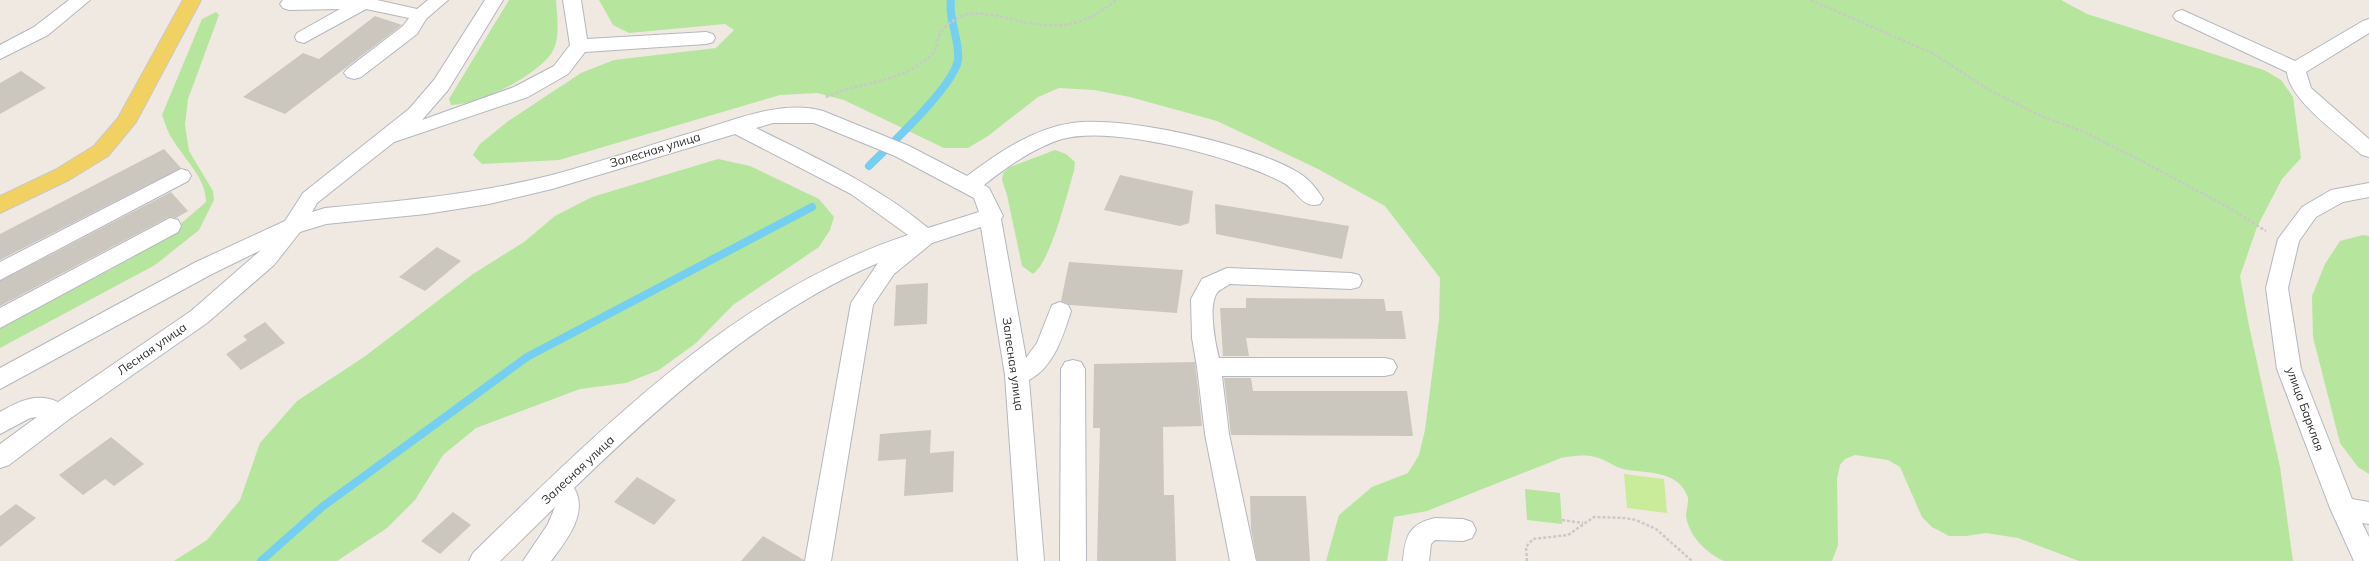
<svg xmlns="http://www.w3.org/2000/svg" width="2369" height="561" viewBox="0 0 2369 561" font-family="Mulish,sans-serif">
<rect width="100%" height="100%" fill="#efe9e1"/>
<!-- green -->
<g fill="#b6e59e">
<path d="M 509,0 L 556,0 C 557,16 561,40 551,54 C 534,77 479,105 451,105 L 449,99 Z"/>
<path d="M 599,0 L 2061,0 L 2087,14 L 2264,70 L 2281,80 L 2293,97 L 2301,158 L 2282,179 L 2257,227 L 2240,276 L 2249,326 L 2280,467 L 2293,561 L 2079,561 L 2018,538 L 1986,533 L 1966,536 L 1949,536 L 1932,527 L 1922,517 L 1900,467 L 1888,460 L 1855,455 L 1845,459 L 1840,465 L 1837,479 L 1838,545 L 1832,561 L 1724,561 C 1706,553 1689,536 1686,516 C 1686,509 1690,501 1687,495 C 1676,469 1646,474 1623,469 C 1613,466 1605,459 1595,457 C 1584,454 1572,456 1561,458 L 1427,511 L 1394,517 L 1387,561 L 1326,561 L 1339,515 L 1372,487 L 1408,473 L 1419,455 L 1425,430 L 1439,320 L 1440,278 L 1385,206 L 1316,168 L 1217,121 L 1130,97 L 1094,90 L 1059,88 L 1038,97 L 988,136 L 968,148 L 944,148 L 844,100 L 817,93 L 780,95 L 559,160 L 482,164 L 473,155 L 480,144 L 507,122 L 581,73 L 614,60 L 716,48 L 734,30 L 725,24 L 629,33 L 613,25 Z"/>
<path d="M 216,12 L 219,15 L 188,99 L 185,125 L 189,151 L 213,191 L 214,200 L 199,230 L 155,265 L 0,348 L 0,329 L 132,258 L 170,233 L 206,202 C 206,178 185,160 173,140 C 168,133 165,123 162,115 L 202,19 Z"/>
<path d="M 1055,150 L 1066,154 L 1075,162 L 1074,171 C 1067,194 1051,261 1033,274 L 1022,266 L 1007,195 L 1002,180 L 1003,173 L 1010,167 Z"/>
<path d="M 718,159 L 750,166 L 819,199 L 834,217 L 830,230 L 819,247 L 733,305 L 696,343 L 659,370 L 626,383 L 580,389 L 476,428 L 443,455 L 415,500 L 387,528 L 337,561 L 174,561 L 207,540 L 240,500 L 260,443 L 297,401 L 364,357 L 473,274 L 524,242 L 555,216 L 592,197 Z"/>
<path d="M 2363,235 L 2369,236 L 2369,474 L 2358,467 L 2340,443 L 2313,337 L 2312,296 L 2325,264 L 2340,241 Z"/>
<path d="M 1525,489 L 1560,493 L 1562,524 L 1527,520 Z"/>
</g>
<!-- pitch -->
<path fill="#c9ec9a" d="M 1624,474 L 1664,479 L 1667,513 L 1627,508 Z"/>
<g fill="none" stroke-linecap="round" stroke-linejoin="round">
<!-- stream -->
<g stroke="#75cff0" stroke-width="8">
<path d="M 869,166 C 890,145 954,86 958,60 C 960,39 948,20 951,0"/>
<path d="M 261,561 L 322,507 L 527,357 L 812,207"/>
</g>
</g>
<!-- building -->
<g fill="#cbc7bf">
<path d="M 375,16 L 402,25 L 285,114 L 243,97 L 303,53 L 319,59 Z"/>
<path d="M 21,71 L 46,88 L 0,114 L 0,83 Z"/>
<path d="M 164,149 L 181,168 L 0,260 L 0,234 Z"/>
<path d="M 1120,175 L 1193,191 L 1189,223 L 1180,226 L 1104,210 Z"/>
<path d="M 171,192 L 188,211 L 176,218 L 169,217 L 0,306 L 0,281 Z"/>
<path d="M 1215,204 L 1349,226 L 1342,259 L 1216,234 Z"/>
<path d="M 437,247 L 461,261 L 425,291 L 399,277 Z"/>
<path d="M 1069,262 L 1183,270 L 1177,313 L 1070,305 L 1061,301 Z"/>
<path d="M 928,283 L 927,324 L 894,326 L 896,285 Z"/>
<path d="M 1246,298 L 1384,299 L 1386,311 L 1402,311 L 1406,339 L 1246,338 L 1249,356 L 1223,356 L 1220,308 L 1246,308 Z"/>
<path d="M 265,322 L 285,343 L 241,370 L 226,354 L 247,340 L 243,336 Z"/>
<path d="M 1195,362 L 1202,426 L 1163,427 L 1164,495 L 1174,495 L 1176,561 L 1097,561 L 1100,428 L 1093,428 L 1094,364 Z"/>
<path d="M 1224,378 L 1251,378 L 1253,391 L 1407,391 L 1413,436 L 1231,435 Z"/>
<path d="M 931,430 L 930,453 L 954,451 L 953,492 L 904,496 L 906,459 L 878,461 L 880,434 Z"/>
<path d="M 111,437 L 144,464 L 114,486 L 105,479 L 83,495 L 59,475 Z"/>
<path d="M 637,477 L 676,500 L 654,525 L 614,502 Z"/>
<path d="M 1250,496 L 1306,496 L 1310,561 L 1257,561 L 1251,529 Z"/>
<path d="M 16,504 L 36,518 L 0,547 L 0,516 Z"/>
<path d="M 453,512 L 471,525 L 440,554 L 421,541 Z"/>
<path d="M 763,536 L 804,560 L 804,561 L 741,561 Z"/>
</g>
<g fill="none" stroke-linecap="round" stroke-linejoin="round">
<defs>
<g id="minor">
<path d="M 69,0 L 90,0 L 48,35 L 0,59 L 0,45 L 34,27 Z"/>
<path d="M 283,0 L 377,0 L 417,9 L 428,0 L 448,0 L 426,19 L 417,34 L 361,77 L 354,79 L 347,77 L 344,73 L 347,69 L 403,26 L 409,18 L 366,9 L 304,43 L 297,41 L 295,37 L 297,33 L 340,9 L 289,10 L 283,8 L 280,4 Z"/>
<path d="M 485,0 L 503,0 L 448,90 L 422,120 L 514,87 L 554,66 L 570,45 L 563,0 L 581,0 L 587,39 L 706,32 L 713,34 L 715,38 L 713,42 L 706,44 L 585,52 L 568,74 L 528,97 L 394,142 L 317,203 L 312,212 L 325,208 C 401,201 478,194 552,175 C 600,162 647,146 694,132 C 734,121 780,99 823,111 L 909,146 L 967,176 C 998,153 1032,129 1072,123 C 1124,115 1254,145 1299,173 C 1308,178 1318,190 1323,199 L 1320,204 C 1302,210 1297,189 1282,182 C 1234,157 1114,125 1062,139 C 1033,148 1007,167 984,185 L 989,188 L 1003,216 L 1001,219 L 1026,358 L 1037,343 L 1052,305 L 1060,302 L 1068,305 L 1071,311 C 1063,336 1054,367 1029,380 L 1044,561 L 1018,561 L 1005,375 L 981,227 L 932,243 L 894,274 L 873,305 L 831,561 L 805,561 L 851,303 L 878,263 C 765,310 661,404 574,488 C 589,513 566,541 551,561 L 523,561 L 548,524 L 555,507 L 500,561 L 469,561 L 473,553 C 601,429 735,292 908,235 L 851,194 L 735,134 L 552,189 L 489,204 L 426,214 L 326,224 L 300,232 L 274,265 L 207,323 L 68,420 L 9,465 L 0,468 L 0,444 L 37,417 L 30,418 L 0,434 L 0,412 C 19,401 37,392 58,402 L 191,311 L 261,250 L 212,274 L 0,389 L 0,368 L 196,262 L 285,221 L 303,193 L 409,109 L 434,80 ZM 773,123 L 814,123 L 895,156 L 974,198 L 979,212 L 928,228 C 877,185 816,158 756,128 Z"/>
<path d="M 2182,10 L 2295,61 L 2363,21 L 2369,19 L 2369,33 L 2306,72 L 2311,88 L 2369,139 L 2369,157 L 2362,155 C 2341,136 2289,100 2287,72 L 2176,20 L 2173,16 L 2176,12 Z"/>
<path d="M 181,169 L 188,171 L 191,176 L 188,181 L 0,280 L 0,262 Z"/>
<path d="M 2369,183 L 2369,197 L 2343,202 L 2316,217 L 2299,241 L 2288,288 L 2301,369 L 2352,499 L 2369,502 L 2369,524 L 2362,523 L 2369,537 L 2369,561 L 2354,561 L 2330,508 L 2277,369 L 2266,288 L 2278,239 L 2302,207 L 2331,190 Z"/>
<path d="M 170,218 L 178,220 L 181,226 L 178,232 L 0,328 L 0,308 Z"/>
<path d="M 1227,268 L 1351,273 L 1359,275 L 1362,281 L 1359,287 L 1351,289 L 1230,284 C 1226,287 1220,289 1217,293 C 1208,305 1215,343 1219,358 L 1385,358 L 1393,360 L 1397,367 L 1393,374 L 1385,376 L 1222,376 L 1229,434 L 1256,561 L 1230,561 L 1205,434 L 1197,367 L 1192,338 L 1191,299 L 1202,279 Z"/>
<path d="M 1073,360 L 1081,362 L 1085,369 L 1086,561 L 1060,561 L 1061,369 L 1065,362 Z"/>
<path d="M 1435,518 L 1463,519 L 1472,522 L 1476,530 L 1472,538 L 1463,541 L 1435,540 L 1431,544 L 1429,561 L 1403,561 C 1405,536 1409,524 1435,518 Z"/>
</g>
<path id="major" d="M 183,0 L 201,0 L 136,122 L 108,156 L 69,180 L 0,213 L 0,196 L 55,170 L 94,146 L 118,118 Z"/>
</defs>
<!-- minor casing -->
<use href="#minor" stroke="#b4b7c1" stroke-width="2"/>
<!-- major casing -->
<use href="#major" stroke="#c9c9c9" stroke-width="2"/>
<!-- path -->
<g stroke="#c9c9c9" stroke-width="2.5" stroke-dasharray="3 2" stroke-linecap="butt">
<path d="M 1811,0 L 1932,53 L 1991,91 L 2041,116 L 2082,131 L 2140,160 L 2233,210 L 2266,231"/>
<path d="M 826,97 C 856,83 893,83 920,64 C 925,60 931,57 934,52 C 937,46 937,40 940,34 C 944,25 959,16 969,14 C 983,12 998,16 1011,19 C 1054,30 1081,29 1116,0"/>
<path d="M 1562,520 L 1583,523"/>
<path d="M 1527,561 L 1526,547 L 1533,539 L 1568,535 L 1594,517 L 1625,518 L 1636,520 L 1656,529 L 1692,561"/>
</g>
<!-- minor -->
<use href="#minor" fill="#fff" fill-rule="evenodd"/>
<!-- major -->
<use href="#major" fill="#f2d163" fill-rule="evenodd"/>
</g>
<g text-anchor="middle" stroke-width="3" stroke-linejoin="round" paint-order="stroke">
<!-- street labels -->
<g font-size="12" fill="#2e2e2e" stroke="#fff">
<text transform="translate(655 150) rotate(-17)" y="4">Залесная улица</text>
<text transform="translate(152 349) rotate(-35)" y="4">Лесная улица</text>
<text transform="translate(1013 364) rotate(82)" y="4">Залесная улица</text>
<text transform="translate(2305 409) rotate(70)" y="4">улица Барклая</text>
<text transform="translate(578 470) rotate(-43)" y="4">Залесная улица</text>
</g>
</g>
</svg>
